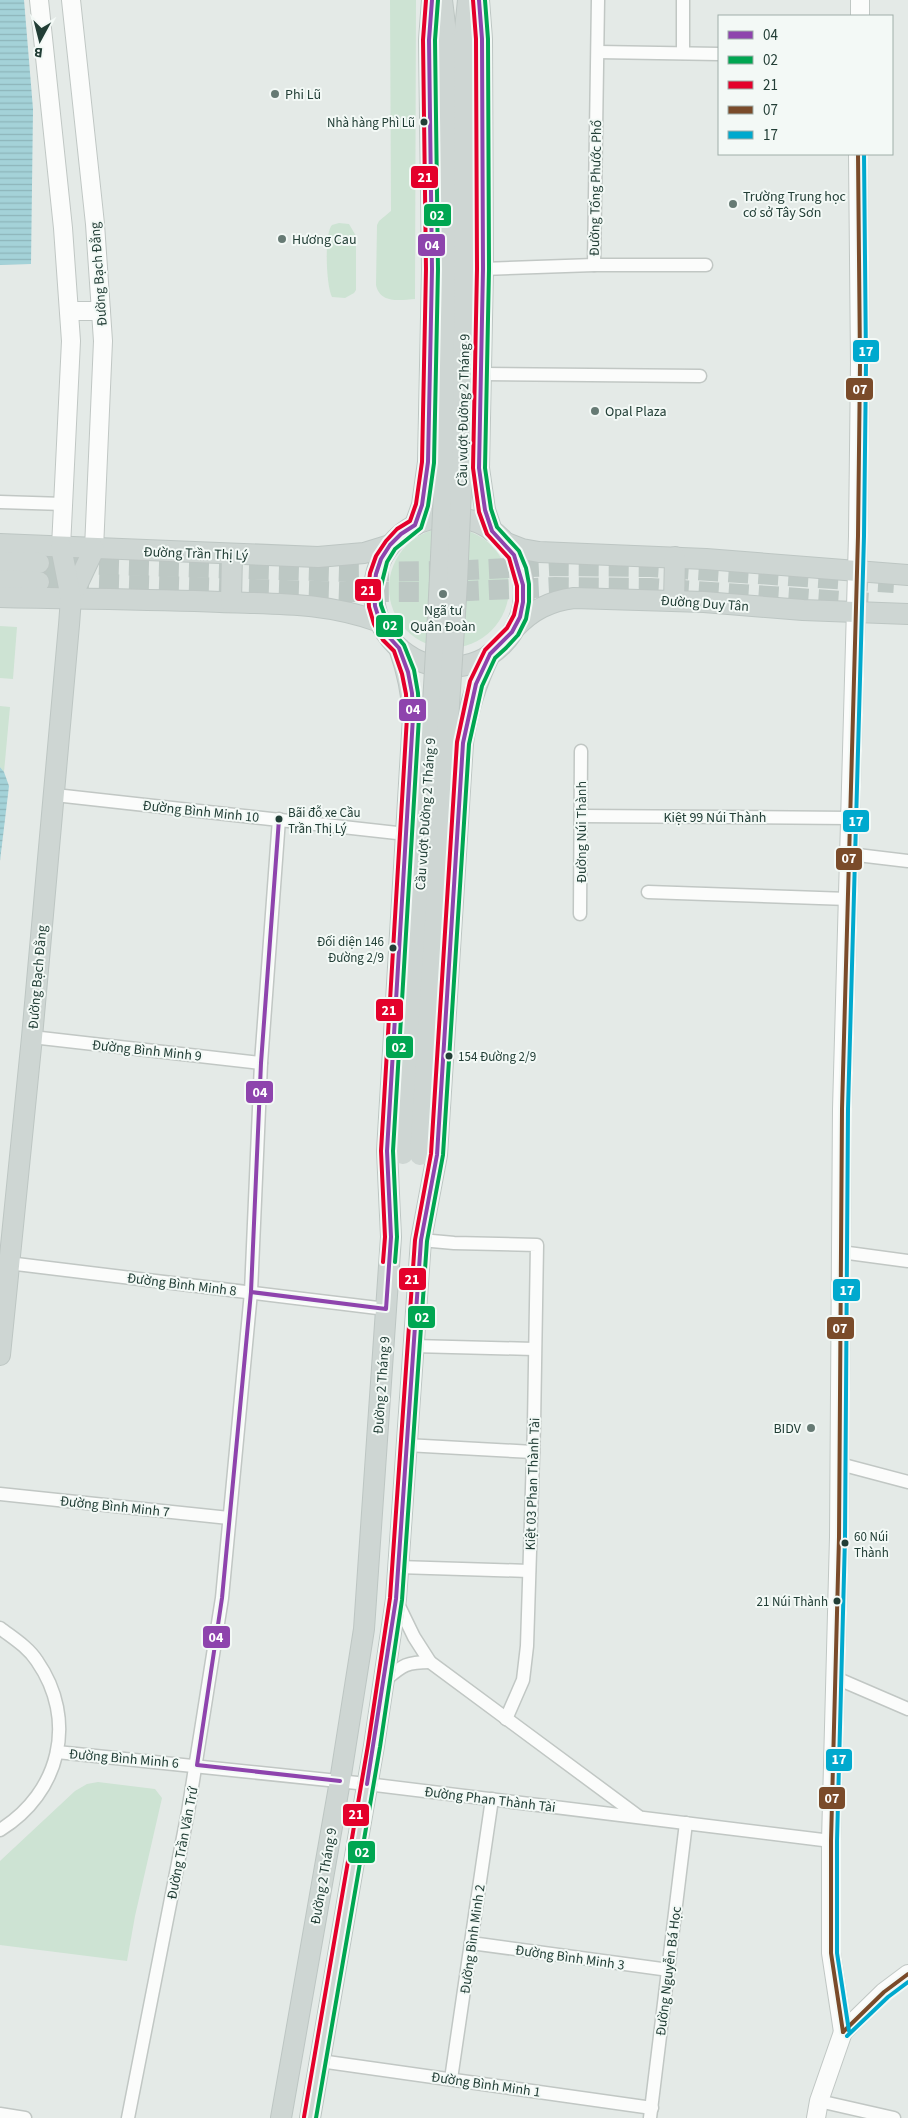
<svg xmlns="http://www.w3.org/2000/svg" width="908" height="2118" viewBox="0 0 908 2118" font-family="'Source Sans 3',sans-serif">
<defs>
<pattern id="water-rules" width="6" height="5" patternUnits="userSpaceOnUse" patternTransform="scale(1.25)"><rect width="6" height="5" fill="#a4d2d8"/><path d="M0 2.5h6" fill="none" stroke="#8db5ba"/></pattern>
</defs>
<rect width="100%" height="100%" fill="#e4eae7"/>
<!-- green -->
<g fill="#cde3d3">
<path d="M 390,0 L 416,0 L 415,299 C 400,300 380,304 376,285 L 377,225 L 379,221 L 391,211 Z"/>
<path d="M 339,223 L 349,224 L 356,236 L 356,290 L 354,293 L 345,298 L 332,297 C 326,286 324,233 332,225 Z"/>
<circle cx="449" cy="588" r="60"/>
<path d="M 0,626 L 17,627 L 13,679 L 0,678 Z"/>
<path d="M 0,706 L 10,707 L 4,772 L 0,767 Z"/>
<path d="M 98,1782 L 155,1789 L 162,1798 L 135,1916 L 127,1961 L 0,1945 L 0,1861 L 75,1791 L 87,1784 Z"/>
</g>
<!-- water -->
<g fill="url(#water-rules)">
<path d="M 0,0 L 24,0 L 33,109 L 31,264 L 0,265 Z"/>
<path d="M 0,767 L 4,772 L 9,786 L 0,861 Z"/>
</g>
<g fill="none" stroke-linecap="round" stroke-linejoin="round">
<!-- primary-tunnel -->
<g stroke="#bdc8c4" stroke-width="20" stroke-dasharray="20 10" stroke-linecap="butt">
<path d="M 39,563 L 348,572 L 448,571 L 552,566 L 650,567 L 894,583"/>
<path d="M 39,582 L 349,592 L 448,592 L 555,587 L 650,588 L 874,603"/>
</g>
<defs>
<g id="minor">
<path d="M 598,52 L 719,54"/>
<path d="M 683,53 L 683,0"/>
<path d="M 594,265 L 706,265"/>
<path d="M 483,269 L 594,265 L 598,0"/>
<path d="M 482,374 L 700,376"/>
<path d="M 0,502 L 64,504"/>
<path d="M 55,795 L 406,834"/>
<path d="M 581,816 L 850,818"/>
<path d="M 849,854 L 908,861"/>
<path d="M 648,892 L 848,899"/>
<path d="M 580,914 L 581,751"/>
<path d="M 32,1037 L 261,1063"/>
<path d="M 421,1240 L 454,1243 L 537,1245 L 534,1425 L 527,1646 L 523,1680 L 506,1719"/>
<path d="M 841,1252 L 908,1261"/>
<path d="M 8,1263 L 386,1309"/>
<path d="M 413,1346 L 534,1349"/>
<path d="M 406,1445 L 533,1452"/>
<path d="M 840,1464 L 908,1482"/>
<path d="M 0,1494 L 229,1518"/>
<path d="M 398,1567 L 529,1571"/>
<path d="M 397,1602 L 414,1637 L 430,1662 L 638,1816"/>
<path d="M 0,1628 C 13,1638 28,1647 37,1661 C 78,1720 60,1793 0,1830"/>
<path d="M 836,1678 L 908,1709"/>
<path d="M 384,1681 C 402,1666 405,1662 430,1662"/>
<path d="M 57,1752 L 367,1784 L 831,1841"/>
<path d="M 471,1943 L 669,1970"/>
<path d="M 320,2061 L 652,2108"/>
<path d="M 451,2079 L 492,1799"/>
<path d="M 819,2101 L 894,2118"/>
<path d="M 0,2114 L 25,2118"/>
<path d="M 128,2118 L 188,1812 L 222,1598 L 251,1292 L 261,1063 L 279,819"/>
<path d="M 650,2118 L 686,1823"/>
</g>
<g id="secondary">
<path d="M 39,0 L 63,228 L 71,341 L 61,547"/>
<path d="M 71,0 L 95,224 L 103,341 L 94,549"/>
<path d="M 860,16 L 860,0"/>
<path d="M 69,311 L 101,311"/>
<path d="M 843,2032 L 831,1953 L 831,1841 L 839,1537 L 842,1109 L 858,536 L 860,363 L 858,154"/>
<path d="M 816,2118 L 819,2101 L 843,2032 L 884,1992 L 908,1974"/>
</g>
<g id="primary">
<path d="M 442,0 L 447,41"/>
<path d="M 479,0 L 482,39 L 483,269 L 479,468 L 485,510 L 492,531"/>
<path d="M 464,39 L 468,0"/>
<circle cx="449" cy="592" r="75"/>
<path d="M 415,525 L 422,505 L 428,462 L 432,269 L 429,40 L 432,0"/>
<path d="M 504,542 L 522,549 L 539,552 L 706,559 L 908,575"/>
<path d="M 0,544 L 318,557 L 364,553 L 390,545"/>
<path d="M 0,562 L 39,563"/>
<path d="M 0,580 L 39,582"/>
<path d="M 0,597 C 73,599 146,599 220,602 C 277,604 325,602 380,622"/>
<path d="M 71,598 L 94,549"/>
<path d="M 674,601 L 675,557"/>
<path d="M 231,602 L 232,555"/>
<path d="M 515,628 C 532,610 550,601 574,598 L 704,602 L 803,610 L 908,614"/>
<path d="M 0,1355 L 32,1037 L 69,625 L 71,598 L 61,547"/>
<path d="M 281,2118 L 340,1781 L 364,1629 L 391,1237 L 387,1151 L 413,717 C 412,692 407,671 399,648"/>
<path d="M 310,2118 L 374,1746 L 396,1599 L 421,1240 L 437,1155 L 463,743 C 468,709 475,686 490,654"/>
</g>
</defs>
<!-- minor casing -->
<use href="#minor" stroke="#c1c7c4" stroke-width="15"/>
<!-- secondary casing -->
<use href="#secondary" stroke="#c0c7c4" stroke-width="20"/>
<!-- primary casing -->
<use href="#primary" stroke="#bdc6c3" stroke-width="22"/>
<!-- minor -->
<use href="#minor" stroke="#fbfcfb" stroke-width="12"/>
<!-- secondary -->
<use href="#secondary" stroke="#fbfcfb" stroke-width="18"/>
<!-- primary -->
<use href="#primary" stroke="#ced6d3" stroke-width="20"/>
<defs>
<g id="primary-bridge">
<path d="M 403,1154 C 418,925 436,696 445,466 C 451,324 447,183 447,41"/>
<path d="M 420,1155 L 457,582 L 462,467 L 465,272 L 464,39"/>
</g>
</defs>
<!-- primary-bridge casing -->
<use href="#primary-bridge" stroke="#bdc6c3" stroke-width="22" stroke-linecap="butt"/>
<!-- primary-bridge -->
<use href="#primary-bridge" stroke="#ced6d3" stroke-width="20"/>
<defs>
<g id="bus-1">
<path d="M 279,819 L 261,1063 L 251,1292 L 222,1598 L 197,1765 L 340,1781"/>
<path d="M 251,1292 L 386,1309 L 391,1237 L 387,1151 L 413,717 L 412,693 L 408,672 L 399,648 L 388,636 L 380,622 L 375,606 L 374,590 L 376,574 L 381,559 L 390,545 L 401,534 L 415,525 L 422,505 L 428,462 L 432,269 L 429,40 L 432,0"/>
<path d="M 367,1784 L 396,1599 L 421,1240 L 437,1155 L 463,743 L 476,684 L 490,654 L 512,632 L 520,617 L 523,602 L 523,585 L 514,555 L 492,531 L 485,510 L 479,468 L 483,269 L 482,39 L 479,0"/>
</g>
<g id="bus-2">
<path d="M 395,1262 L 397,1237 L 393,1151 L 419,717 L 418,693 L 414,670 L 404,645 L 393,632 L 386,619 L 381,605 L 380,590 L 387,562 L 395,549 L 421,528 L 428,506 L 434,463 L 438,269 L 435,40 L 438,0"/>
<path d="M 316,2118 L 380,1747 L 402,1600 L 427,1241 L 443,1155 L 469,744 L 482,686 L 495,658 L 506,648 L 518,635 L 526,619 L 529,602 L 529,584 L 526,568 L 519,551 L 497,527 L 491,509 L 485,468 L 489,269 L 488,39 L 485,0"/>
</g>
<g id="bus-3">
<path d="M 383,1262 L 385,1237 L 381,1151 L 407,717 L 406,694 L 402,674 L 394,651 L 383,640 L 374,624 L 369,607 L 368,590 L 370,573 L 376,556 L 386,541 L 397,529 L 410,521 L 416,504 L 422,462 L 426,269 L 423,40 L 426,0"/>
<path d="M 304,2117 L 368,1745 L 390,1598 L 415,1240 L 431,1154 L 457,742 L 470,681 L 485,650 L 507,628 L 514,615 L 517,601 L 517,586 L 509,558 L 487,534 L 479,512 L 473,468 L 477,269 L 476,39 L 473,0"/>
</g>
<g id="bus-4">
<path d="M 843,2032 L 831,1953 L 831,1841 L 839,1537 L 842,1109 L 858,536 L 860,363 L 858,154"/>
<path d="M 843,2032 L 884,1992 L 908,1974"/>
</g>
<g id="bus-5">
<path d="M 849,2031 L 837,1953 L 837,1841 L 845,1537 L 848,1109 L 864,536 L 866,363 L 864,154"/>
<path d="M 847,2036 L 888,1997 L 908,1982"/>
</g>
</defs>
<!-- bus-1 casing -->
<use href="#bus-1" stroke="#f3f9f6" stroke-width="8"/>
<!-- bus-2 casing -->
<use href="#bus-2" stroke="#f3f9f6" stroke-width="8"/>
<!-- bus-3 casing -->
<use href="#bus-3" stroke="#f3f9f6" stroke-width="8"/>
<!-- bus-4 casing -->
<use href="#bus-4" stroke="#f3f9f6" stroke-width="8"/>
<!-- bus-5 casing -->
<use href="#bus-5" stroke="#f3f9f6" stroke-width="8"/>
<!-- bus-1 -->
<use href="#bus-1" stroke="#8e44ad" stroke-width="4"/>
<!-- bus-2 -->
<use href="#bus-2" stroke="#00a651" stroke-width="4"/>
<!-- bus-3 -->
<use href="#bus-3" stroke="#e4002b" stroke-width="4"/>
<!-- bus-4 -->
<use href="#bus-4" stroke="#7a4b2a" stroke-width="4"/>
<!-- bus-5 -->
<use href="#bus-5" stroke="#00a9ce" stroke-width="4"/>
</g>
<!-- markers -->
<g fill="#667a74" stroke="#f3f9f6" stroke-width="2">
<circle cx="275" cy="94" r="5"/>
<circle cx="733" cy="204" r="5"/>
<circle cx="282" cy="239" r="5"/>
<circle cx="595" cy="411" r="5"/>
<circle cx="443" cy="594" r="5"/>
<circle cx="811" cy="1428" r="5"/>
</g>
<g fill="#223e36" stroke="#f3f9f6" stroke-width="2">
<circle cx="424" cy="122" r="4.5"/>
<circle cx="279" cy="819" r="4.5"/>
<circle cx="393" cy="948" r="4.5"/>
<circle cx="449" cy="1056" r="4.5"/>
<circle cx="845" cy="1543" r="4.5"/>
<circle cx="837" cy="1601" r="4.5"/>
</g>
<g text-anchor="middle" stroke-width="4" stroke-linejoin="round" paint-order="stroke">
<!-- bus labels -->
<g font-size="13" fill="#223e36" stroke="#f3f9f6" text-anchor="end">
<text x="415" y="127">Nhà hàng Phì Lũ</text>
<text x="288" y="817" text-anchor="start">Bãi đỗ xe Cầu<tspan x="288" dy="16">Trần Thị Lý</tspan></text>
<text x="384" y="946">Đối diện 146<tspan x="384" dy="16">Đường 2/9</tspan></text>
<text x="458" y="1061" text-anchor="start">154 Đường 2/9</text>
<text x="854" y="1541" text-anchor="start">60 Núi<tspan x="854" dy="16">Thành</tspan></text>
<text x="828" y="1606">21 Núi Thành</text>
</g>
<!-- poi labels -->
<g font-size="14" fill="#223e36" stroke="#f3f9f6" text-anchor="start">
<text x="285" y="99">Phi Lũ</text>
<text x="743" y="201">Trường Trung học<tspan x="743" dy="16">cơ sở Tây Sơn</tspan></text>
<text x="292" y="244">Hương Cau</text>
<text x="605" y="416">Opal Plaza</text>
<text x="443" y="615" text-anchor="middle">Ngã tư<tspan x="443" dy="16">Quân Đoàn</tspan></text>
<text x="801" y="1433" text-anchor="end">BIDV</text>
</g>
<!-- street labels -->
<g font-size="14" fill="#223e36" stroke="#f3f9f6">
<text transform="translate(595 188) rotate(-89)" y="5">Đường Tống Phước Phổ</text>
<text transform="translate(98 274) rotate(-94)" y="5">Đường Bạch Đằng</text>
<text transform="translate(463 410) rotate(-89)" y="5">Cầu vượt Đường 2 Tháng 9</text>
<text transform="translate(196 553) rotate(2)" y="5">Đường Trần Thị Lý</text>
<text transform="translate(705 603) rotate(4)" y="5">Đường Duy Tân</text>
<text transform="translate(201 811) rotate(6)" y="5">Đường Bình Minh 10</text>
<text transform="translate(425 814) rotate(-86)" y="5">Cầu vượt Đường 2 Tháng 9</text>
<text x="715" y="822">Kiệt 99 Núi Thành</text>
<text transform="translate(581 832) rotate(-90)" y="5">Đường Núi Thành</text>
<text transform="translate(37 977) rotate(-85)" y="5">Đường Bạch Đằng</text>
<text transform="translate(147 1050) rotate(6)" y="5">Đường Bình Minh 9</text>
<text transform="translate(182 1284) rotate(7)" y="5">Đường Bình Minh 8</text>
<text transform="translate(381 1385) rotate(-86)" y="5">Đường 2 Tháng 9</text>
<text transform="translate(532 1484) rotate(-88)" y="5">Kiệt 03 Phan Thành Tài</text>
<text transform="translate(115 1506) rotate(6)" y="5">Đường Bình Minh 7</text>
<text transform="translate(124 1758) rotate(5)" y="5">Đường Bình Minh 6</text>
<text transform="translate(490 1799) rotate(7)" y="5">Đường Phan Thành Tài</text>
<text transform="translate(182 1843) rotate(-79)" y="5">Đường Trần Văn Trứ</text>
<text transform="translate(323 1876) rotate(-80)" y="5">Đường 2 Tháng 9</text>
<text transform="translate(472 1939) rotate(-82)" y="5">Đường Bình Minh 2</text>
<text transform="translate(570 1957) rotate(8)" y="5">Đường Bình Minh 3</text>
<text transform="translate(668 1971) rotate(-83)" y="5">Đường Nguyễn Bá Học</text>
<text transform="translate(486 2084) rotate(8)" y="5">Đường Bình Minh 1</text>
</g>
</g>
<g stroke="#f3f9f6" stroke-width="2">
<rect x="410" y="165" width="29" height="24" rx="5" fill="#e4002b"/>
<rect x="423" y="203" width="29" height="24" rx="5" fill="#00a651"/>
<rect x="417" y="233" width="29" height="24" rx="5" fill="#8e44ad"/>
<rect x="852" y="339" width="28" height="24" rx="5" fill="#00a9ce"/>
<rect x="845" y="377" width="29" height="24" rx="5" fill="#7a4b2a"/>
<rect x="354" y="578" width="28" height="24" rx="5" fill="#e4002b"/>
<rect x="375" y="614" width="29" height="24" rx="5" fill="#00a651"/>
<rect x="398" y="698" width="29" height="24" rx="5" fill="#8e44ad"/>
<rect x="842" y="809" width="28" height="24" rx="5" fill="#00a9ce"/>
<rect x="835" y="847" width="28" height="24" rx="5" fill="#7a4b2a"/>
<rect x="375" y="998" width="29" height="24" rx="5" fill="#e4002b"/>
<rect x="385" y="1035" width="29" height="24" rx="5" fill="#00a651"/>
<rect x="245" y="1080" width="29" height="24" rx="5" fill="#8e44ad"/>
<rect x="398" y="1267" width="29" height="24" rx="5" fill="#e4002b"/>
<rect x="832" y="1278" width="29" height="24" rx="5" fill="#00a9ce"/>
<rect x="407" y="1305" width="29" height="24" rx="5" fill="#00a651"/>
<rect x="826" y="1316" width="29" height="24" rx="5" fill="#7a4b2a"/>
<rect x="202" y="1625" width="29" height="24" rx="5" fill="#8e44ad"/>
<rect x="825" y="1748" width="28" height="24" rx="5" fill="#00a9ce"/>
<rect x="818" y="1786" width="28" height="24" rx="5" fill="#7a4b2a"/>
<rect x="342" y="1803" width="28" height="24" rx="5" fill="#e4002b"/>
<rect x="347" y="1840" width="29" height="24" rx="5" fill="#00a651"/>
</g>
<g font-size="14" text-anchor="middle" font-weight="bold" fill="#fff">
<text x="425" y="182">21</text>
<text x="437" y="220">02</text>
<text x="432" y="250">04</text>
<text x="866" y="356">17</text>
<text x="860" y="394">07</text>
<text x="368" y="595">21</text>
<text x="390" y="630">02</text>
<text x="413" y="714">04</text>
<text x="856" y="826">17</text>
<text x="849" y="863">07</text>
<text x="389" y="1015">21</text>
<text x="399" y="1052">02</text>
<text x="260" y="1097">04</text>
<text x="412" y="1284">21</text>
<text x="847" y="1295">17</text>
<text x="422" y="1322">02</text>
<text x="840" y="1333">07</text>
<text x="216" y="1642">04</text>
<text x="839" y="1764">17</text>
<text x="832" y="1803">07</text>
<text x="356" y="1819">21</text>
<text x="362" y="1857">02</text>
</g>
<!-- legend -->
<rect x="718" y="15" width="175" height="140" fill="#f3f9f6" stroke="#9faea9"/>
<rect x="728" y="31" width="25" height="8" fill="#8e44ad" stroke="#9faea9"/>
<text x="763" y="40" font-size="15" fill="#223e36">04</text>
<rect x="728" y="56" width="25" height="8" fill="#00a651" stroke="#9faea9"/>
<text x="763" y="65" font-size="15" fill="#223e36">02</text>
<rect x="728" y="81" width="25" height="8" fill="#e4002b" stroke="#9faea9"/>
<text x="763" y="90" font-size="15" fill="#223e36">21</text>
<rect x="728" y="106" width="25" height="8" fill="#7a4b2a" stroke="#9faea9"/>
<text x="763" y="115" font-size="15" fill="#223e36">07</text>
<rect x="728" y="131" width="25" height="8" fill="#00a9ce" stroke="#9faea9"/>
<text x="763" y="140" font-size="15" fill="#223e36">17</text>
<!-- north arrow -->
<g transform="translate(40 40) rotate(187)" stroke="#f3f9f6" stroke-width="4" paint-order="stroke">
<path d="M0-4L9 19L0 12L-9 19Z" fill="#223e36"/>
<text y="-8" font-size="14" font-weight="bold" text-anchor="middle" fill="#223e36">B</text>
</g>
</svg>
